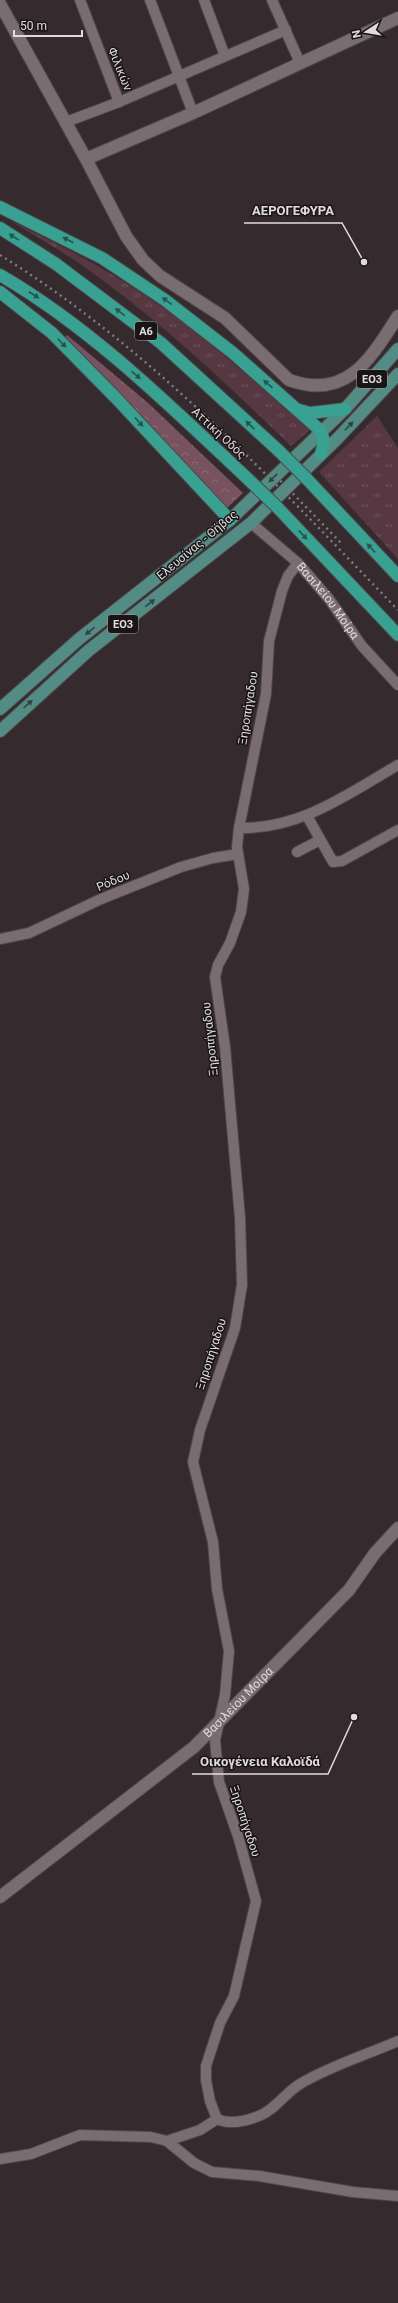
<svg xmlns="http://www.w3.org/2000/svg" width="398" height="2303" viewBox="0 0 398 2303" font-family="Roboto,sans-serif">
<defs>
<pattern id="grass-tufts" width="24" height="20" patternUnits="userSpaceOnUse"><rect width="24" height="20" fill="#573742"/><path d="M3 7l-1-3M5 7V3M7 7l1-3M15 17l-1-3M17 17v-4M19 17l1-3" fill="none" stroke="#6f535d"/></pattern>
<pattern id="forest-crowns" width="20" height="18" patternUnits="userSpaceOnUse"><rect width="20" height="18" fill="#79525f"/><path d="M2 6a3 3 0 1 1 6 0M12 15a3 3 0 1 1 6 0" fill="none" stroke="#8c6a76"/></pattern>
</defs>
<rect width="100%" height="100%" fill="#352b2e"/>
<!-- grass -->
<g fill="url(#grass-tufts)">
<path d="M 11,221 C 65,247 116,274 165,309 C 216,345 262,389 310,430 L 291,446 C 223,380 154,315 76,261 C 55,247 33,235 11,221 Z"/>
<path d="M 377,416 L 398,448 L 398,559 L 319,472 Z"/>
</g>
<!-- forest -->
<path fill="url(#forest-crowns)" d="M 67,335 L 147,402 L 243,493 L 227,508 L 144,419 L 64,338 Z"/>
<g fill="none" stroke-linecap="round" stroke-linejoin="round">
<defs>
<g id="minor">
<path d="M 80,0 L 119,102"/>
<path d="M 150,0 L 193,113"/>
<path d="M 204,0 L 225,56"/>
<path d="M 272,0 L 300,63"/>
<path d="M 66,122 L 119,102 L 286,30"/>
<path id="s1" d="M 251,523 L 298,563 L 329,599 L 362,646 L 398,685"/>
<path d="M 307,816 L 333,862 L 342,861 L 398,830"/>
<path d="M 239,828 C 301,829 346,795 398,765"/>
<path d="M 297,852 L 320,840"/>
<path d="M 0,939 L 29,933 L 101,899 L 181,867 L 213,858 L 238,854"/>
<path d="M 217,2119 L 210,2101 L 206,2080 L 206,2066 L 220,2023 L 234,1996 L 256,1901 L 238,1836 L 219,1782 L 215,1740 L 225,1695 L 229,1651 L 217,1589 L 213,1542 L 193,1462 L 200,1430 L 235,1328 L 242,1285 L 240,1218 L 225,1047 L 215,977 L 218,965 L 230,943 L 241,912 L 244,889 L 237,847 L 239,828 L 266,694 L 269,641 L 282,591 L 288,576 L 298,563"/>
<path d="M 217,2119 C 229,2125 246,2121 259,2116 C 275,2110 285,2093 300,2084 C 330,2066 366,2055 398,2041"/>
<path d="M 167,2141 L 200,2130 L 217,2119"/>
<path d="M 0,2159 L 31,2154 L 80,2135 L 151,2137 L 167,2141 L 194,2163 L 212,2172 L 259,2176 L 353,2192 L 398,2196"/>
</g>
<g id="tertiary">
<path d="M 0,4 L 86,159 L 126,236 L 143,260 L 160,276 L 225,318 L 289,380 C 347,401 371,358 398,316"/>
<path d="M 86,159 L 193,113 L 398,18"/>
<path id="s2" d="M 0,1897 L 194,1747 L 349,1590 L 375,1553 L 398,1528"/>
</g>
<g id="primary">
<path d="M 0,709 L 79,639 L 230,520 L 345,409 L 398,349"/>
<path d="M 0,731 L 88,651 L 251,523 L 337,439 L 398,374"/>
</g>
<g id="motorway">
<path d="M 0,207 L 102,258 L 165,300 L 233,353 L 321,431 L 324,441 L 321,454"/>
<path d="M 0,228 L 56,264 L 161,343 L 279,451"/>
<path d="M 0,275 C 93,329 171,407 249,480"/>
<path d="M 0,292 L 52,333 L 115,397 L 230,520"/>
<path d="M 299,410 L 310,413 L 345,409"/>
<path d="M 306,478 L 398,576"/>
<path d="M 277,507 L 398,635"/>
</g>
</defs>
<!-- minor casing -->
<use href="#minor" stroke="#4f474a" stroke-width="12"/>
<!-- tertiary casing -->
<use href="#tertiary" stroke="#4f474a" stroke-width="14"/>
<!-- primary casing -->
<use href="#primary" stroke="#4f474a" stroke-width="14"/>
<!-- motorway casing -->
<use href="#motorway" stroke="#4f474a" stroke-width="14"/>
<!-- minor -->
<use href="#minor" stroke="#796d71" stroke-width="10"/>
<!-- tertiary -->
<use href="#tertiary" stroke="#796d71" stroke-width="12"/>
<!-- primary -->
<use href="#primary" stroke="#528c85" stroke-width="12"/>
<!-- motorway -->
<use href="#motorway" stroke="#38a192" stroke-width="12"/>
<!-- rail -->
<g stroke="#837b7d" stroke-width="2.5" stroke-dasharray="2 4" stroke-linecap="butt">
<path d="M 0,255 C 153,350 274,482 398,610"/>
<path d="M 272,472 L 343,545"/>
</g>
<defs>
<g id="motorway-bridge">
<path d="M 279,451 L 306,478"/>
<path d="M 249,480 L 277,507"/>
</g>
</defs>
<!-- motorway-bridge casing -->
<use href="#motorway-bridge" stroke="#4f474a" stroke-width="14" stroke-linecap="butt"/>
<!-- motorway-bridge -->
<use href="#motorway-bridge" stroke="#38a192" stroke-width="12"/>
</g>
<!-- one-way arrows -->
<defs><path id="oneway-solid" d="M-6-.8H1V-3.2L6.5 0L1 3.2V.8H-6Z"/></defs>
<g fill="#27544e">
<use href="#oneway-solid" transform="translate(14 237) rotate(-148)"/>
<use href="#oneway-solid" transform="translate(68 240) rotate(-152)"/>
<use href="#oneway-solid" transform="translate(34 295) rotate(33)"/>
<use href="#oneway-solid" transform="translate(167 301) rotate(-144)"/>
<use href="#oneway-solid" transform="translate(120 312) rotate(-143)"/>
<use href="#oneway-solid" transform="translate(62 343) rotate(46)"/>
<use href="#oneway-solid" transform="translate(136 375) rotate(40)"/>
<use href="#oneway-solid" transform="translate(268 384) rotate(-139)"/>
<use href="#oneway-solid" transform="translate(139 422) rotate(47)"/>
<use href="#oneway-solid" transform="translate(250 425) rotate(-137)"/>
<use href="#oneway-solid" transform="translate(303 535) rotate(47)"/>
<use href="#oneway-solid" transform="translate(371 548) rotate(-133)"/>
</g>
<g fill="#304542">
<use href="#oneway-solid" transform="translate(349 426) rotate(-46)"/>
<use href="#oneway-solid" transform="translate(273 478) rotate(136)"/>
<use href="#oneway-solid" transform="translate(150 603) rotate(-38)"/>
<use href="#oneway-solid" transform="translate(90 631) rotate(141)"/>
<use href="#oneway-solid" transform="translate(28 704) rotate(-42)"/>
</g>
<g text-anchor="middle" stroke-width="3" stroke-linejoin="round" paint-order="stroke">
<!-- shield labels -->
<g fill="#191516" stroke="#a6a0a1" stroke-width="1">
<rect x="135" y="322" width="22" height="18" rx="3"/>
<rect x="357" y="370" width="30" height="18" rx="3"/>
<rect x="108" y="615" width="30" height="18" rx="3"/>
</g>
<g font-size="11" font-weight="bold" fill="#e2dbdd">
<text x="146" y="335">Α6</text>
<text x="372" y="383">ΕΟ3</text>
<text x="123" y="628">ΕΟ3</text>
</g>
<!-- street labels -->
<g font-size="12" fill="#e2dbdd" stroke="#191516">
<text transform="translate(120 69) rotate(68)" y="4">Φιλικών</text>
<text transform="translate(219 433) rotate(43)" y="4">Αττική Οδός</text>
<text transform="translate(197 545) rotate(-40)" y="4">Ελευσίνας - Θήβας</text>
<text dy="4" stroke="none"><textPath href="#s1" startOffset="110">Βασιλείου Μοίρα</textPath></text>
<text transform="translate(248 708) rotate(-81)" y="4">Ξηροπήγαδου</text>
<text transform="translate(113 881) rotate(-23)" y="4">Ρόδου</text>
<text transform="translate(210 1039) rotate(-96)" y="4">Ξηροπήγαδου</text>
<text transform="translate(211 1354) rotate(-72)" y="4">Ξηροπήγαδου</text>
<text dy="4" stroke="none"><textPath href="#s2" startOffset="308">Βασιλείου Μοίρα</textPath></text>
<text transform="translate(245 1821) rotate(72)" y="4">Ξηροπήγαδου</text>
</g>
</g>
<!-- callouts -->
<path fill="none" stroke="#e2dbdd" stroke-width="1.5" d="M364 262L342 223H244M354 1717L328 1774H192"/>
<g fill="#e2dbdd" stroke="#191516" stroke-width="1.5">
<circle cx="364" cy="262" r="4"/>
<circle cx="354" cy="1717" r="4"/>
</g>
<g font-size="13" text-anchor="middle" font-weight="bold" fill="#e2dbdd" stroke="#191516" stroke-width="3" stroke-linejoin="round" paint-order="stroke">
<text x="293" y="215">ΑΕΡΟΓΕΦΥΡΑ</text>
<text x="260" y="1766">Οικογένεια Καλοϊδά</text>
</g>
<!-- north arrow -->
<g transform="translate(366 32) rotate(258)" stroke="#191516" stroke-width="3" paint-order="stroke">
<path d="M0-3L7 15L0 10L-7 15Z" fill="#e2dbdd"/>
<text y="-6" font-size="11" font-weight="bold" text-anchor="middle" fill="#e2dbdd">N</text>
</g>
<!-- scale -->
<path d="M14 30v6h68v-6" fill="none" stroke="#e2dbdd" stroke-width="2"/>
<text x="20" y="30" font-size="12" fill="#e2dbdd" stroke="#191516" stroke-width="3" paint-order="stroke">50 m</text>
</svg>
